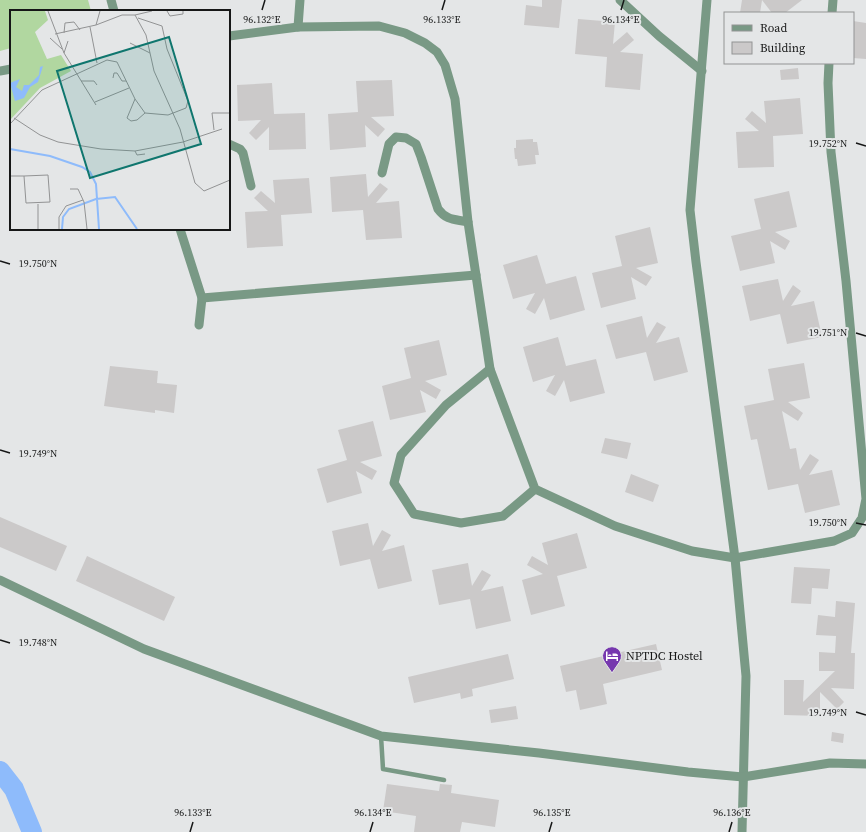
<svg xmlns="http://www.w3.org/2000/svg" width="866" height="832" viewBox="0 0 866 832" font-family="'Source Serif 4',serif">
<rect width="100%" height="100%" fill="#e4e6e7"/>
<!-- green -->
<path fill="#b1d7a0" d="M 0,0 L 88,0 L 91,11 L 11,11 L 11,48 L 0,51 Z"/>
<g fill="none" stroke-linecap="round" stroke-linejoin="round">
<!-- river -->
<path stroke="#8ebbfb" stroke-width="20" d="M 0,771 L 14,789 L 32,832"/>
</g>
<!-- building -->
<g fill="#cbc9c9">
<path d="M 542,0 L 562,0 L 559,28 L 524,25 L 526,5 L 542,7 Z"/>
<path d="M 742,0 L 762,0 L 760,13 L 740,13 Z"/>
<path d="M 762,0 L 802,0 L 785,13 L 772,13 Z"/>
<path d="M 578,19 L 615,22 L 613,44 L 627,32 L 634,40 L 620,52 L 643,54 L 640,90 L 605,87 L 607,57 L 575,54 Z"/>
<path d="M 853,21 L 866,23 L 866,59 L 853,58 Z"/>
<path d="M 798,68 L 799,79 L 781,80 L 780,70 Z"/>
<path d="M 392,80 L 394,116 L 371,117 L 385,129 L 378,137 L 365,125 L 366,147 L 330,150 L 328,114 L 358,112 L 356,81 Z"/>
<path d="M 272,83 L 274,114 L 305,113 L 306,149 L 269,150 L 269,127 L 256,140 L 249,133 L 261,120 L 238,121 L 237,85 Z"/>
<path d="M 800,98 L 803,134 L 773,136 L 774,167 L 738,168 L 736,132 L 759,131 L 745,119 L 752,111 L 766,123 L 764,101 Z"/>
<path d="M 533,139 L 533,142 L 537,142 L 539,155 L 535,155 L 536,164 L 518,166 L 517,159 L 515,159 L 514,148 L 516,148 L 516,140 Z"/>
<path d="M 366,174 L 368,197 L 380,183 L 388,189 L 376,203 L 399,201 L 402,238 L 366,240 L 363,210 L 332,212 L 330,177 Z"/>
<path d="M 309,178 L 312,213 L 281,215 L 283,246 L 247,248 L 245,212 L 268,211 L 254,198 L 261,191 L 275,203 L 273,180 Z"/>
<path d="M 789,191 L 797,227 L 775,232 L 790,241 L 785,250 L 770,241 L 775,263 L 740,271 L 731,236 L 761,229 L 754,199 Z"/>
<path d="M 650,227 L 658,263 L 636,268 L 652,277 L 646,286 L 631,277 L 636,299 L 601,308 L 592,273 L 622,266 L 615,236 Z"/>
<path d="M 537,255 L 546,284 L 576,276 L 585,310 L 550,320 L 544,298 L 535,314 L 526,309 L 535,293 L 513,299 L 503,265 Z"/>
<path d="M 778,279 L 783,301 L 793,285 L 801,291 L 791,306 L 814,301 L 822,337 L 787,344 L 780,314 L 750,321 L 742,286 Z"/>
<path d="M 642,316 L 647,338 L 657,322 L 666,327 L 656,343 L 679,337 L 688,372 L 654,381 L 646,352 L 616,359 L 606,325 Z"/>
<path d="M 558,337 L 566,366 L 596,359 L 605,393 L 570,402 L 564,380 L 555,396 L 546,391 L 555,375 L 533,382 L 523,347 Z"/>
<path d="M 439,340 L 447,375 L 425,381 L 441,390 L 436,399 L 420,390 L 426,412 L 390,420 L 382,386 L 411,378 L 404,348 Z"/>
<path d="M 804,363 L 810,398 L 788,402 L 803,413 L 798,421 L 782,411 L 790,449 L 796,448 L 800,470 L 810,454 L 819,460 L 809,475 L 832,470 L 840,505 L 805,513 L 798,484 L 768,490 L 757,439 L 751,440 L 744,406 L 774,400 L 768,369 Z"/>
<path d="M 110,366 L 158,371 L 157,383 L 177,385 L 174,413 L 155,410 L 155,413 L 104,406 Z"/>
<path d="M 373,421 L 382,456 L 360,462 L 377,471 L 372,480 L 356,471 L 362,493 L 327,503 L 317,469 L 347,460 L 338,430 Z"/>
<path d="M 605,438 L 631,443 L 627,459 L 601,453 Z"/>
<path d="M 631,474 L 659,485 L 653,502 L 625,492 Z"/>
<path d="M 0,517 L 67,546 L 56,571 L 0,547 Z"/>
<path d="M 368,523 L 373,546 L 382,530 L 391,535 L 382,551 L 404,545 L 412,581 L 378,589 L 370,559 L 340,566 L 332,531 Z"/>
<path d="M 577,533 L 587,568 L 557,576 L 565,606 L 531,615 L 522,580 L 543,574 L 527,565 L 532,556 L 548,565 L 542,543 Z"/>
<path d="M 87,556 L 175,597 L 164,621 L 76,581 Z"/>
<path d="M 468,563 L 472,586 L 482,570 L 491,575 L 481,591 L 503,586 L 511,621 L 476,629 L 470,599 L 439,605 L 432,570 Z"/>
<path d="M 794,567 L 830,569 L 828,589 L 812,588 L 811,604 L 791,603 Z"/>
<path d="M 836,601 L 855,603 L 851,653 L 855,653 L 854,689 L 831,688 L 844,702 L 837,709 L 820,692 L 820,716 L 784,715 L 784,680 L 804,680 L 803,702 L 835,671 L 819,671 L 819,652 L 835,653 L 836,636 L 816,635 L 818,615 L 835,617 Z"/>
<path d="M 656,644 L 662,670 L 603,684 L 607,704 L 580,710 L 576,690 L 566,692 L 560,666 Z"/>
<path d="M 508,654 L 514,679 L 472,689 L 473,696 L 461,699 L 460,693 L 414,703 L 408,677 Z"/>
<path d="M 516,706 L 518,719 L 491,723 L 489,710 Z"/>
<path d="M 832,732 L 844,734 L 843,743 L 831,741 Z"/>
<path d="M 387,784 L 439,791 L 440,784 L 452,785 L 451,793 L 499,800 L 495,827 L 462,822 L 460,832 L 414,832 L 416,816 L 383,811 Z"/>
</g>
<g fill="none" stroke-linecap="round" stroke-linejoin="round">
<!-- service -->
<path stroke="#799985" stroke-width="4.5" d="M 381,736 L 383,769 L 444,780"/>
<!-- minor -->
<g stroke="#799985" stroke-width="9">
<path d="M 111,0 L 114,11"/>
<path d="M 620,0 L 659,36 L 702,71"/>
<path d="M 707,0 L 690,210 L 696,262 L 735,558 L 746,676 L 742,832"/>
<path d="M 832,13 L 833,0"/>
<path d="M 298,27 L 300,0"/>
<path d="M 229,36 L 298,27 L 379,26 L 405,33 L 425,43 L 437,52 L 445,65 L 455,99 L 468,222 L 490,369 L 535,489 L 615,526 L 692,551 L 735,558 L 834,541 L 852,533 L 862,518 L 866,499 L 846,281 L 831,152 L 828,83 L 829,63"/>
<path d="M 0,71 L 11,69"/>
<path d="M 229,144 L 240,149 L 243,153 L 251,186"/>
<path d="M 382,173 L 389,144 L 396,137 L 406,138 L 416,144 L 421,157 L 438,209 C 447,221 455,219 468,222"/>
<path d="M 180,229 L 202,298 L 199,325"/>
<path d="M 202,298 L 476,275"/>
<path d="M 490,369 L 446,405 L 401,455 L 394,483 L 414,514 L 461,523 L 503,516 L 535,489"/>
<path d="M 0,580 L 144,649 L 381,736 L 539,753 L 688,772 L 743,777 L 830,763 L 866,764"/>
</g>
</g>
<!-- ticks -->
<path fill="none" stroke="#161717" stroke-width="1.5" d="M 262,10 L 265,0M 442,10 L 445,0M 621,10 L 624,0M 856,143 L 866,146M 0,261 L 10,264M 856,333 L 866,336M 0,450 L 10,453M 856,523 L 866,525M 0,640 L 10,643M 856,712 L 866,715M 190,832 L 193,822M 370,832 L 373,822M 549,832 L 552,822M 729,832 L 732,822"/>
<!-- icons -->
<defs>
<symbol id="hotel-pin" viewBox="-11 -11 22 30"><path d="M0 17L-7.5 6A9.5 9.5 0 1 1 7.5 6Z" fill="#7638ae" stroke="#e4e6e7"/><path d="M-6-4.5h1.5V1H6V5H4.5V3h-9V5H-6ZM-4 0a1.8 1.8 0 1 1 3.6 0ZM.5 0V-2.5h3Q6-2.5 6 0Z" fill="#fff"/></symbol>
</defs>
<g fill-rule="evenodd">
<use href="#hotel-pin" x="601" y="645" width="22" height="30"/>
</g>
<g text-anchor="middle" stroke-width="4" stroke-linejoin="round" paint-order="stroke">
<!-- poi labels -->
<g font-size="12" fill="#161717" stroke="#e4e6e7" text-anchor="start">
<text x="626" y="660">NPTDC Hostel</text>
</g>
</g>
<!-- overview -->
<g transform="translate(10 10)">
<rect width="220" height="220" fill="#e4e6e7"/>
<path d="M 0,1 L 35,1 L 38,10 L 25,22 L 37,49 L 51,45 L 61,61 L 30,78 L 0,110 Z" fill="#b1d7a0"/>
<path d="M 33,56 L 28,72 L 20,77 L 14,88 L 5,91 L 0,73 L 10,69 L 6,77 L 12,81 L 14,75 L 19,75 L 29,65 L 30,57 Z" fill="#8ebbfb"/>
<path fill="none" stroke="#8ebbfb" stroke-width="2" d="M 0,139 L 40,146 L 72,157 L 80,162 L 86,174 L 89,219M 52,219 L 53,207 L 59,199 L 86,189 L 105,187 L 127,219"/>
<path fill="none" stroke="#929394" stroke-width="1" d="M 38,1 L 54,43 L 86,95M 157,1 L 160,6 L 173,4 L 173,1M 125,5 L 142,1M 86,15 L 90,1M 80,17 L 87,53M 54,23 L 55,13 L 64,12 L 70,20M 45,24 L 86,15 L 112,5 L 125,5 L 136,25 L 144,61 L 170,119 L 185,173 L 194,181 L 220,170M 40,28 L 52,39M 120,33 L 140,43M 54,43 L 58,31M 103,68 L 104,63 L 107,63 L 112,71 L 116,71M 71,71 L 84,71 L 87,75M 125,89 L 117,108 L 121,111 L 127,110 L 135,103M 85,92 L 119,78M 4,108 L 30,125 L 48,132 L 91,139 L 125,141 L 173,132 L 212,119M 0,114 L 32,80 L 97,50 L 107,52 L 125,89 L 135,103 L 158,105 L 176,98 L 178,91 L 157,39 L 152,16 L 128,8M 204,120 L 202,103 L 220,103M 125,141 L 127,145 L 135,144M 0,166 L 14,166 L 38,165 L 40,192 L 16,193 L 14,166M 60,179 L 68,179 L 74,192 L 77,219M 28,194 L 28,219M 49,219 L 49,207 L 56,196 L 73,190"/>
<path fill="#0f766e" fill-opacity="0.15" stroke="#0f766e" stroke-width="2" d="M 159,27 L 191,134 L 80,168 L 47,61 Z"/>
<rect width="220" height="220" fill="none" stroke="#161717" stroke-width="2"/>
</g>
<g font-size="10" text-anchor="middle" fill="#161717" stroke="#e4e6e7" stroke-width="4" stroke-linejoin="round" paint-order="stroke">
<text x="262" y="23">96.132°E</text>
<text x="442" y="23">96.133°E</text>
<text x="621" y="23">96.134°E</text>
<text x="828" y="147">19.752°N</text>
<text x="38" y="267">19.750°N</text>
<text x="828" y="336">19.751°N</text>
<text x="38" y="457">19.749°N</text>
<text x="828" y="526">19.750°N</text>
<text x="38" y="646">19.748°N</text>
<text x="828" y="716">19.749°N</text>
<text x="193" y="816">96.133°E</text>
<text x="373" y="816">96.134°E</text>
<text x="552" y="816">96.135°E</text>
<text x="732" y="816">96.136°E</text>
</g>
<!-- legend -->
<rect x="724" y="12" width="130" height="52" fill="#e4e6e7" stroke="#929394"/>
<rect x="732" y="25" width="20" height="6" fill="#799985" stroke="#929394"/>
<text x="760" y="32" font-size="12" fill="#161717">Road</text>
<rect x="732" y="42" width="20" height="12" fill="#cbc9c9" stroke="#929394"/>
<text x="760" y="52" font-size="12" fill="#161717">Building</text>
</svg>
